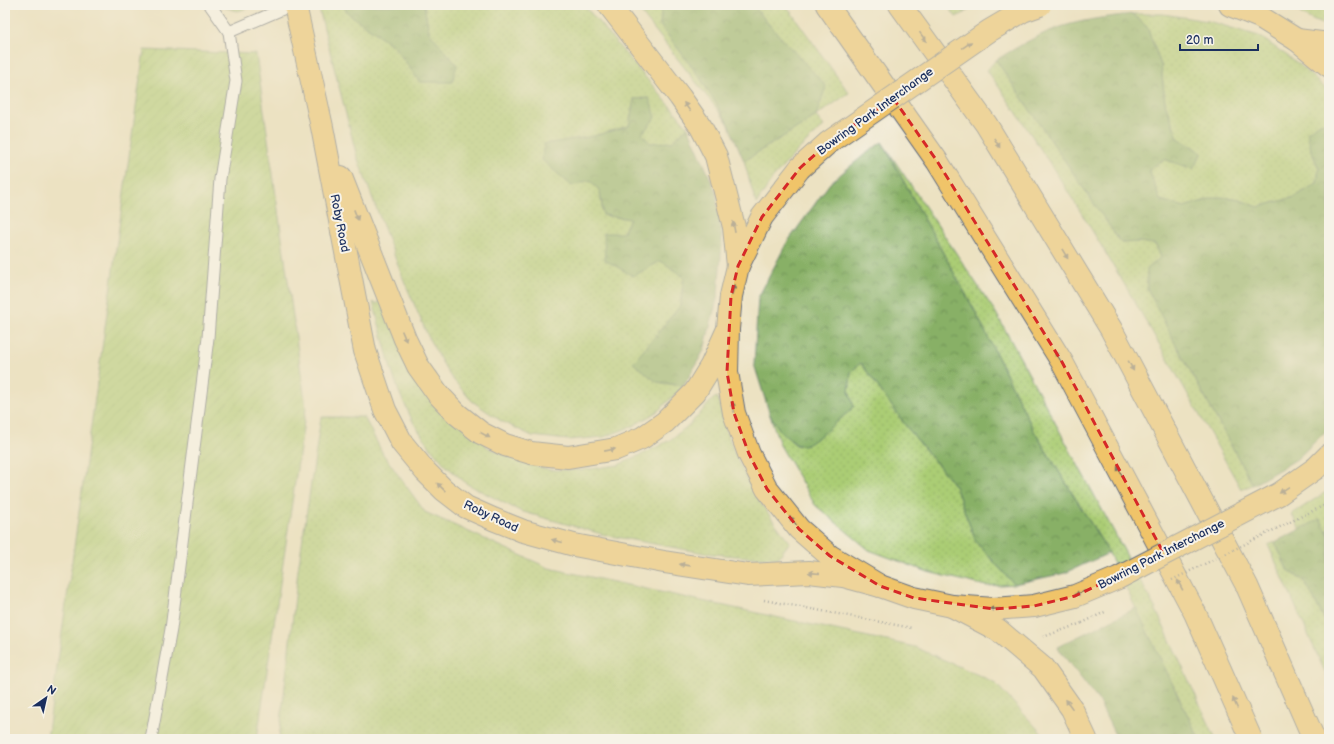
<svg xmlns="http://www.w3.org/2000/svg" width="1334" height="744" viewBox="0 0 1334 744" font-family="'Balsamiq Sans',sans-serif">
<defs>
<pattern id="grass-dots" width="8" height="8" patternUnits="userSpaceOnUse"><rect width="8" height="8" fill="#abcd75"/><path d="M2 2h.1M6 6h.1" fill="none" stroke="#93b068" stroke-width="1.8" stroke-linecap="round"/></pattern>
<pattern id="forest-crowns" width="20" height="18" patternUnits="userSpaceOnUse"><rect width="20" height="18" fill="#88b066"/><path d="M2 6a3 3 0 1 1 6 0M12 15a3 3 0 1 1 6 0" fill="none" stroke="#6e9057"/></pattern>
<pattern id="garden-furrows" width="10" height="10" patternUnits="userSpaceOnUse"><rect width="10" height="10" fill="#abcd75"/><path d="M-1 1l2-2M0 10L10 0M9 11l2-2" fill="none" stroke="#93b068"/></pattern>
</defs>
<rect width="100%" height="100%" fill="#f7f3e8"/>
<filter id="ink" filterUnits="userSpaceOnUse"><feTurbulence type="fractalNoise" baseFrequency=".025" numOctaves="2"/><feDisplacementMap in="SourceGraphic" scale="8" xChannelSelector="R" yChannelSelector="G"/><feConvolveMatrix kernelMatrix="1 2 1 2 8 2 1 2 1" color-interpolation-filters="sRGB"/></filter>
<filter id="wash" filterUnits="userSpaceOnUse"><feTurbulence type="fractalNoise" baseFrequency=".012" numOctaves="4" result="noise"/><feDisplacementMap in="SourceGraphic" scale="16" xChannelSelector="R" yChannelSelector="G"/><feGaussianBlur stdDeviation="0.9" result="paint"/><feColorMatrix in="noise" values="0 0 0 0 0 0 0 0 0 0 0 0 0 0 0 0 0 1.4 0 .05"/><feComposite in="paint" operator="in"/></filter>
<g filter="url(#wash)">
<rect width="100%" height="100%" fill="#ece2c2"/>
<!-- grass -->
<g fill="url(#grass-dots)" stroke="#637e6a">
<path d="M 218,5 L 257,5 L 238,11 L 219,6 Z"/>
<path d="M 318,5 L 342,5 L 349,14 L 394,46 L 420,82 L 456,65 L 429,32 L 424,5 L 584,5 L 688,127 L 672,142 L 650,144 L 642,134 L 649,98 L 634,99 L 629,126 L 594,136 L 590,179 L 600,191 L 603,215 L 630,219 L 623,233 L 633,276 L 661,260 L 684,277 L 680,306 L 662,330 L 657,382 L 684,386 L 658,411 L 633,426 L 604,437 L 568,440 L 532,436 L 501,421 L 472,401 L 450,376 L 430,341 L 402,276 L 357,157 Z"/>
<path d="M 635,5 L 662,5 L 660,25 L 699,76 L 728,123 Z"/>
<path d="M 753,5 L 786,5 L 849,93 L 816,116 L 824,126 L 798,150 L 773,178 L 756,204 L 744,161 L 816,116 L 771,27 Z"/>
<path d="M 947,5 L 958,5 L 965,13 L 956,17 Z"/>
<path d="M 1288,5 L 1329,5 L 1329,26 C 1314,23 1300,13 1288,5 Z"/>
<path d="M 1133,14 L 1163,14 L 1208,21 L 1259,36 L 1299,64 L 1329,92 L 1329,124 L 1320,123 L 1311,150 L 1319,169 L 1317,183 L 1295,197 L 1258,207 L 1235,198 L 1216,197 L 1184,207 L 1160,200 L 1149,170 L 1164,159 L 1193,169 L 1202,153 L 1178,138 L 1165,103 L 1161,65 L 1147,27 Z"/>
<path d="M 996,60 L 1121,243 L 1139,242 L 1155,244 L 1161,257 L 1175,343 L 1253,485 L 1241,489 C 1161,346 1081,203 987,70 Z"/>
<path d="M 882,142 L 996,313 L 1155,608 L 1216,739 L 1199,739 L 1109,553 L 1034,431 L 975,311 Z"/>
<path d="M 380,300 L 487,447 L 517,460 L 550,470 L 583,470 L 618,465 L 645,453 L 670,440 L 690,424 L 713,399 L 717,397 C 722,410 724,423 728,436 C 742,475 763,510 790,542 L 778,558 L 746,557 L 704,553 L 605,535 L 520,511 L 467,484 L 445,465 L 429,446 L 413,422 L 399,392 L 391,369 L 373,302 L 377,304 Z"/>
<path d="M 861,363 L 906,426 L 955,486 L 976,542 L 1014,584 L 986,586 L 928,572 L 869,550 L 815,505 L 780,445 L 770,415 L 781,432 L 796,445 L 807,445 L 853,407 L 849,392 L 851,371 Z"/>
<path d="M 321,417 L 364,417 L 383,454 L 425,512 L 549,568 L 915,647 L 994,682 L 1047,739 L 279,739 L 298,570 Z"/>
<path d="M 1329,490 L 1329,535 L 1320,519 L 1300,530 L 1292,514 Z"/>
<path d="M 1275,542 L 1287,569 L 1305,582 L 1329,628 L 1329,681 L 1268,545 Z"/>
</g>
<!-- forest -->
<g fill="url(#forest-crowns)" stroke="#527062">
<path d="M 342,5 L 424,5 L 429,32 L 457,65 L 452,82 L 420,82 L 394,46 L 349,14 Z"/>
<path d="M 662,5 L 753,5 L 771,27 L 826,86 L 816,116 L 744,161 L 728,123 L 699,76 L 660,25 Z"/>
<path d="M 958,5 L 975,5 L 965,13 Z"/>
<path d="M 1133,14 L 1147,27 L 1161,65 L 1165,103 L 1178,138 L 1202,153 L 1193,169 L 1164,159 L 1149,170 L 1160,200 L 1184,207 L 1216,197 L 1235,198 L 1258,207 L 1295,197 L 1317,183 L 1319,169 L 1311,150 L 1307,132 L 1320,123 L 1329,124 L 1329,428 L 1297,459 L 1253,485 L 1175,343 L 1147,288 L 1147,269 L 1161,257 L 1155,244 L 1139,242 L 1121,243 L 996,60 C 1014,49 1032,38 1052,30 C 1078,20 1106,17 1133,14 Z"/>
<path d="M 649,98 L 656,117 L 642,134 L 650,143 L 672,142 L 688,127 L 716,192 L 722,241 L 718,295 L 704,350 L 684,386 L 657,382 L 633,363 L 680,306 L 684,277 L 661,261 L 633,276 L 605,260 L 604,233 L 623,233 L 630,219 L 603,215 L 600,191 L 590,180 L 572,186 L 542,160 L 544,144 L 594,136 L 629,126 L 634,99 Z"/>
<path d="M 882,142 L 975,311 L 1034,431 L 1109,553 L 1065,573 L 1014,584 L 976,542 L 955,486 L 906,426 L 861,363 L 851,372 L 849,392 L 854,407 L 824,433 L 807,445 L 797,445 L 781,432 L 770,415 L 754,364 L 758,298 L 786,244 L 830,183 L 864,155 Z"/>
<path d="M 1320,519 L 1329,535 L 1329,628 L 1305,582 L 1287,569 L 1275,542 Z"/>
<path d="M 1136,608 L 1199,739 L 1117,739 L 1098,700 L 1057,647 Z"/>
</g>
<!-- garden -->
<path fill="url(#garden-furrows)" stroke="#637e6a" d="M 144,50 L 256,54 L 306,408 L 257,739 L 47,739 Z"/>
</g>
<g filter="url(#ink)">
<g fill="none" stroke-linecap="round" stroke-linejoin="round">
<defs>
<g id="lane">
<path d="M 210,5 L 229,32"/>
<path d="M 151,739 L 171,629 L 208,338 L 220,179 L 236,81 L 229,32 L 292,5"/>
</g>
<g id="primary">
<path d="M 295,5 L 322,127 L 365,351 L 385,410 L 402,443 L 425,471 L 444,490 L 466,507 L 493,519 L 523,531 L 574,545 L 664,562 L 748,575 L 809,572 L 843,576 L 880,586"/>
<path d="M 1230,5 L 1260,17 L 1297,40 L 1329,66"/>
<path d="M 1297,40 L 1329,44"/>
<path d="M 800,168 L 762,217 L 738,266 L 731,296 L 728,329 L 727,372 L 734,413 L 749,454 L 767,489 L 799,529 L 830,556 L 880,586 L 914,598 L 952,606 L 994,609 L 1034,606"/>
<path d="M 341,177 L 405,339 L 418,366 L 438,394 L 457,414 L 481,433 L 505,445 L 531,453 L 568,457 L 616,449 L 642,438 L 665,422 L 695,392 L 711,366 L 728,329"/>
<path d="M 1316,468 L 1329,455"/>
</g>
<g id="highway">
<path d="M 609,5 L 680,97 L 701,127 L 716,156 L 734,227 L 738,266"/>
<path d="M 827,5 L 937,161 L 1062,362 L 1195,613 L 1251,739"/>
<path d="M 900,5 L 986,124 L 1111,329 L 1247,586 L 1314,739"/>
<path d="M 952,606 L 998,630 L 1043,668 L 1072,709 L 1086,739"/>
</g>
</defs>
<!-- lane casing -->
<use href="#lane" stroke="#646e81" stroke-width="13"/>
<!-- primary casing -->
<use href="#primary" stroke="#646e81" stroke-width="24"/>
<!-- highway casing -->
<use href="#highway" stroke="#646e81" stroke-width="24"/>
<!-- path -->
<g stroke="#646e81" stroke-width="2.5" stroke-dasharray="1 3" stroke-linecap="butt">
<path d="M 1290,522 L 1329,503"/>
<path d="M 764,600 L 912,628"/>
<path d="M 1043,637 L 1082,623"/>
</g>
<!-- lane -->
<use href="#lane" stroke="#fff" stroke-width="11"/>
<!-- primary -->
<use href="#primary" stroke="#f0c469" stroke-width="22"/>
<!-- highway -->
<use href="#highway" stroke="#f0c469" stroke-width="22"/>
<defs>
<g id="primary-bridge">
<path d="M 800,168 L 829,142 L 989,31 L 1023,11 L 1040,5"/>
<path d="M 1034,606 L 1075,596 L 1118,578 L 1279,494 L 1316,468"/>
</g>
</defs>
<!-- primary-bridge casing -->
<use href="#primary-bridge" stroke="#646e81" stroke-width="24" stroke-linecap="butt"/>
<!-- path-bridge -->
<g stroke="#646e81" stroke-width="2.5" stroke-dasharray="1 3" stroke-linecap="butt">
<path d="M 1172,580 L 1290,522"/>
<path d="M 1082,623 L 1105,612"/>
</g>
<!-- primary-bridge -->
<use href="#primary-bridge" stroke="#f0c469" stroke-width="22"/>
</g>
<!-- one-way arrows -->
<defs><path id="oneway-solid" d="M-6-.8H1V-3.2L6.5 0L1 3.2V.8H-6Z"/></defs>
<g fill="#7b7263">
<use href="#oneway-solid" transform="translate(923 37) rotate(54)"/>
<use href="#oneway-solid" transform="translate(967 45) rotate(-35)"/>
<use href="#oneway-solid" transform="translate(687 107) rotate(-126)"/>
<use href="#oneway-solid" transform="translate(997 143) rotate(59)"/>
<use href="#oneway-solid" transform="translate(356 215) rotate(69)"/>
<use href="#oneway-solid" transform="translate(734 227) rotate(-100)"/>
<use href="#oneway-solid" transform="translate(1065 254) rotate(59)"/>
<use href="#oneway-solid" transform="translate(733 290) rotate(-78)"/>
<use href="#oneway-solid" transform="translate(404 336) rotate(67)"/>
<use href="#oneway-solid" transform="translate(1058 356) rotate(-122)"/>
<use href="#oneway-solid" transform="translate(1131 366) rotate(62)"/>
<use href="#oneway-solid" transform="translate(733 407) rotate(-101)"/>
<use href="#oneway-solid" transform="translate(485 435) rotate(29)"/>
<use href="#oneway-solid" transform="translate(610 450) rotate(-11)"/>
<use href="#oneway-solid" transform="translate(1120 471) rotate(-118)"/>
<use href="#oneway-solid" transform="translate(441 487) rotate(-136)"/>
<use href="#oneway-solid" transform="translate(1284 490) rotate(146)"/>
<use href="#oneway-solid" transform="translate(793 521) rotate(-129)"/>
<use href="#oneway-solid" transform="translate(557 541) rotate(-165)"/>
<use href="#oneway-solid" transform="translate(685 565) rotate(-171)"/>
<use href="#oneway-solid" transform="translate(814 573) rotate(-175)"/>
<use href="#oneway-solid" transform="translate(1180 585) rotate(-118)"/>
<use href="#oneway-solid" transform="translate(1080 593) rotate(158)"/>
<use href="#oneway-solid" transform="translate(995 609) rotate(179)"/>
<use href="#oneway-solid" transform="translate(1235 703) rotate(-114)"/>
<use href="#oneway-solid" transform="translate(1069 704) rotate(-125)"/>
</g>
</g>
<!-- marked area -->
<path d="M0 0H1334V744H0ZM 893,98 L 937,161 L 1062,362 L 1164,554 L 1075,596 L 1034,606 L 994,609 L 914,598 L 880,586 L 830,556 L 799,529 L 767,489 L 749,454 L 734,413 L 727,372 L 731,296 L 738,266 L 762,217 L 800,168 L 829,142 Z" fill="#ece2c2" fill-opacity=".55" fill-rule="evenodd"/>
<path fill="none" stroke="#d62828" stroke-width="3" stroke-dasharray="8 5" stroke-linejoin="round" d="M 893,98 L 937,161 L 1062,362 L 1164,554 L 1075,596 L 1034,606 L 994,609 L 914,598 L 880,586 L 830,556 L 799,529 L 767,489 L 749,454 L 734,413 L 727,372 L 731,296 L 738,266 L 762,217 L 800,168 L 829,142 Z"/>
<g text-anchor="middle" stroke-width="4" stroke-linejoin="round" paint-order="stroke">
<!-- street labels -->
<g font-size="12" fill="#1b2f5e" stroke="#f7f3e8">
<text transform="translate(875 111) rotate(-36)" y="4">Bowring Park Interchange</text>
<text transform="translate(340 223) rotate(79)" y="4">Roby Road</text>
<text transform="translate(491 516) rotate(25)" y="4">Roby Road</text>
<text transform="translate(1161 554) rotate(-27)" y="4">Bowring Park Interchange</text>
</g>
</g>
<!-- margin -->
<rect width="1334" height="744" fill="none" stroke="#f7f3e8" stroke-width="20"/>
<!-- north arrow -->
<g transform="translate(46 698) rotate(34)" stroke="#f7f3e8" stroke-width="3" paint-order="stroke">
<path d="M0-3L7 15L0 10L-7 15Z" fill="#1b2f5e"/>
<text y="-6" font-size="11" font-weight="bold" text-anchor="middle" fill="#1b2f5e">N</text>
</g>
<!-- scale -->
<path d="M1180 44v6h78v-6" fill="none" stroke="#1b2f5e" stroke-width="2"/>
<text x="1186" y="44" font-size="12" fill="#1b2f5e" stroke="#f7f3e8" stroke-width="3" paint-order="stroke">20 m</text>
</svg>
